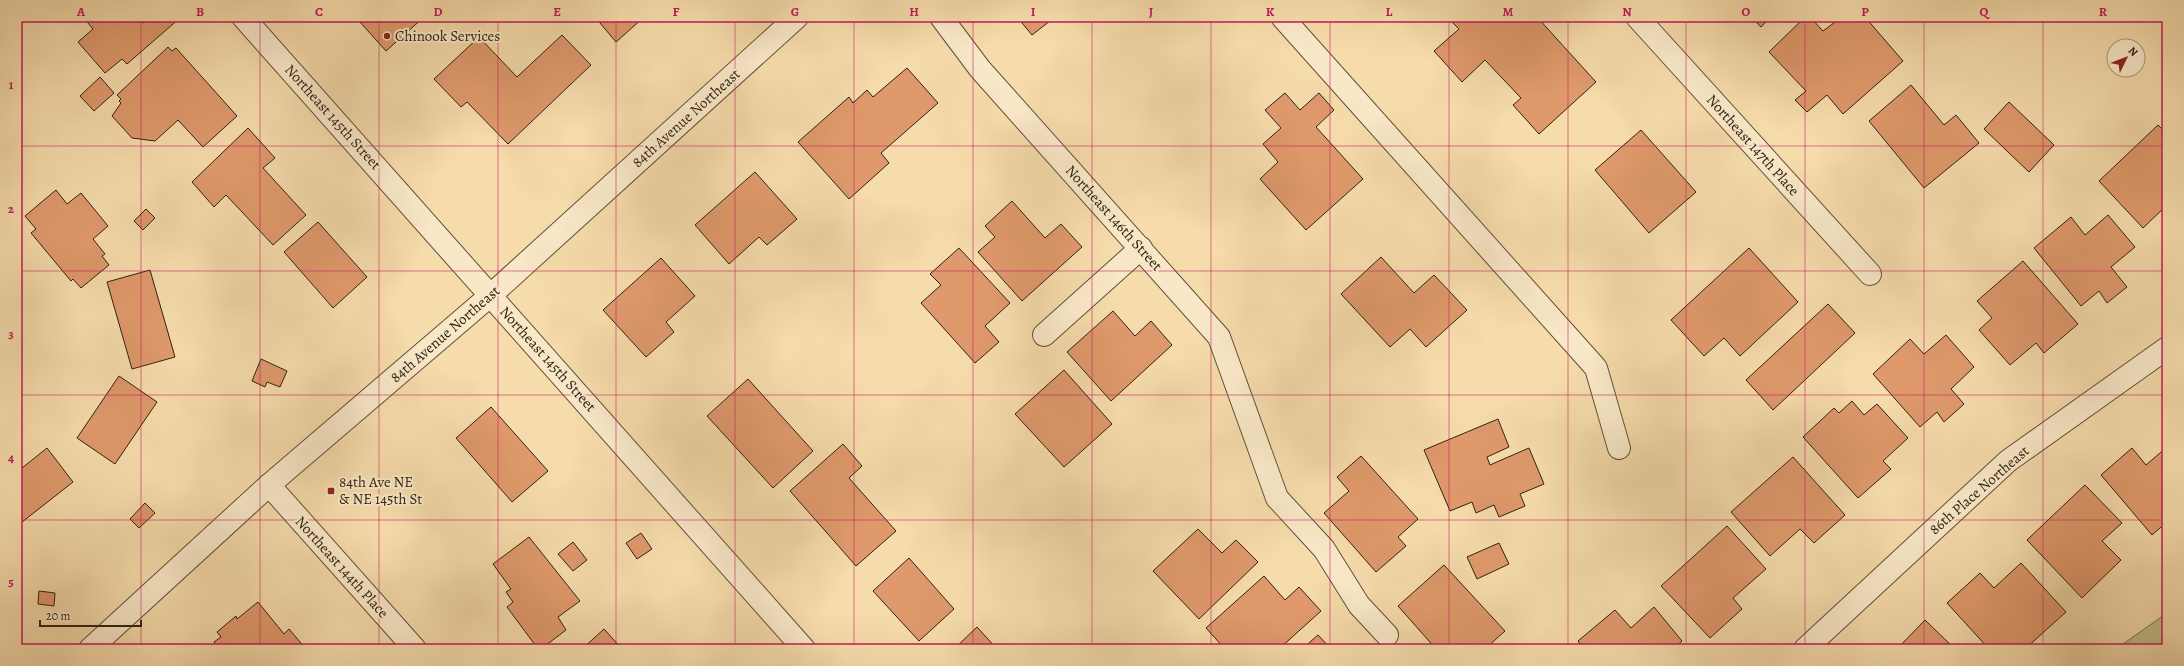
<svg xmlns="http://www.w3.org/2000/svg" width="2184" height="666" viewBox="0 0 2184 666" font-family="Alegreya,serif">
<rect width="100%" height="100%" fill="#f6dbab"/>
<filter id="stains"><feTurbulence type="fractalNoise" baseFrequency=".005" numOctaves="4"/><feColorMatrix values="0 0 0 0 .2 0 0 0 0 .09 0 0 0 0 .02 0 0 0 .5 -.17"/></filter>
<radialGradient id="worn" r=".72"><stop offset=".6" stop-color="#630" stop-opacity="0"/><stop offset="1" stop-color="#630" stop-opacity=".3"/></radialGradient>
<!-- green -->
<path fill="#bfbf87" stroke="#78704c" d="M 2167,613 L 2167,649 L 2116,649 Z"/>
<!-- building -->
<g fill="#df996c" stroke="#302212">
<path d="M 83,17 L 138,17 L 143,23 L 150,17 L 180,18 L 127,64 L 122,59 L 105,73 L 78,42 L 93,29 Z"/>
<path d="M 363,17 L 424,17 L 386,51 L 359,21 Z"/>
<path d="M 595,17 L 644,17 L 616,42 Z"/>
<path d="M 1017,17 L 1055,17 L 1032,35 Z"/>
<path d="M 1447,17 L 1537,17 L 1596,82 L 1539,134 L 1513,105 L 1521,98 L 1485,60 L 1462,82 L 1434,51 L 1459,29 Z"/>
<path d="M 1751,17 L 1771,17 L 1761,27 Z"/>
<path d="M 1805,17 L 1810,17 L 1823,31 L 1842,17 L 1865,17 L 1903,61 L 1843,114 L 1827,95 L 1807,112 L 1795,100 L 1806,91 L 1769,52 Z"/>
<path d="M 562,35 L 591,65 L 508,144 L 467,102 L 461,107 L 434,79 L 479,37 L 517,77 Z"/>
<path d="M 168,47 L 172,51 L 176,48 L 237,116 L 203,147 L 178,120 L 155,141 L 132,138 L 112,116 L 121,103 L 119,101 L 121,99 L 117,95 Z"/>
<path d="M 907,68 L 938,103 L 881,153 L 889,163 L 849,199 L 798,142 L 849,97 L 853,103 L 867,90 L 873,97 Z"/>
<path d="M 100,77 L 114,93 L 94,111 L 80,96 Z"/>
<path d="M 1911,85 L 1944,125 L 1956,115 L 1979,143 L 1924,188 L 1869,121 Z"/>
<path d="M 1285,93 L 1300,110 L 1319,93 L 1334,110 L 1316,127 L 1363,179 L 1306,230 L 1260,179 L 1278,162 L 1263,144 L 1281,128 L 1265,110 Z"/>
<path d="M 2009,102 L 2054,145 L 2029,172 L 1984,129 Z"/>
<path d="M 2158,125 L 2167,134 L 2167,205 L 2143,228 L 2099,181 Z"/>
<path d="M 248,128 L 275,158 L 263,168 L 306,215 L 273,245 L 226,195 L 214,207 L 192,182 Z"/>
<path d="M 1641,130 L 1696,192 L 1649,233 L 1595,170 Z"/>
<path d="M 755,172 L 797,219 L 767,245 L 759,237 L 729,264 L 695,225 Z"/>
<path d="M 56,190 L 67,204 L 81,193 L 108,226 L 93,239 L 105,254 L 102,256 L 109,265 L 81,288 L 73,279 L 71,281 L 31,233 L 36,229 L 25,216 Z"/>
<path d="M 1012,201 L 1045,238 L 1061,224 L 1082,247 L 1022,301 L 978,252 L 995,237 L 985,226 Z"/>
<path d="M 146,209 L 155,218 L 143,230 L 134,221 Z"/>
<path d="M 2108,215 L 2135,247 L 2111,267 L 2127,287 L 2107,303 L 2099,291 L 2081,306 L 2034,248 L 2071,217 L 2085,235 Z"/>
<path d="M 318,222 L 367,277 L 333,308 L 284,252 Z"/>
<path d="M 959,248 L 1010,303 L 985,326 L 999,342 L 975,363 L 921,303 L 941,285 L 930,274 Z"/>
<path d="M 1749,248 L 1798,302 L 1740,356 L 1724,338 L 1704,356 L 1671,320 Z"/>
<path d="M 1381,257 L 1414,293 L 1434,275 L 1467,310 L 1426,347 L 1410,329 L 1390,347 L 1341,294 Z"/>
<path d="M 661,258 L 695,296 L 666,322 L 674,332 L 646,357 L 603,310 Z"/>
<path d="M 2023,261 L 2078,324 L 2044,353 L 2036,343 L 2010,365 L 1979,330 L 1992,318 L 1977,301 Z"/>
<path d="M 150,270 L 175,357 L 132,369 L 107,282 Z"/>
<path d="M 1828,304 L 1855,333 L 1773,410 L 1746,380 Z"/>
<path d="M 1113,311 L 1135,336 L 1151,321 L 1172,345 L 1111,401 L 1067,352 Z"/>
<path d="M 1946,335 L 1974,367 L 1951,389 L 1964,404 L 1944,422 L 1937,412 L 1920,427 L 1873,374 L 1910,339 L 1924,354 Z"/>
<path d="M 261,359 L 287,371 L 280,387 L 267,382 L 265,387 L 252,381 Z"/>
<path d="M 1064,370 L 1112,424 L 1064,467 L 1015,414 Z"/>
<path d="M 119,376 L 157,402 L 115,464 L 77,438 Z"/>
<path d="M 748,379 L 813,451 L 773,488 L 707,416 Z"/>
<path d="M 1852,401 L 1864,415 L 1877,404 L 1908,438 L 1883,461 L 1891,469 L 1858,498 L 1803,437 L 1834,408 L 1839,413 Z"/>
<path d="M 491,407 L 548,471 L 512,502 L 456,438 Z"/>
<path d="M 1498,419 L 1509,447 L 1487,457 L 1490,465 L 1529,448 L 1544,484 L 1520,494 L 1525,506 L 1499,517 L 1494,505 L 1476,513 L 1472,502 L 1450,511 L 1424,450 Z"/>
<path d="M 843,444 L 862,466 L 849,478 L 896,531 L 856,566 L 790,491 Z"/>
<path d="M 2167,447 L 2167,522 L 2152,535 L 2101,475 L 2132,448 L 2146,465 Z"/>
<path d="M 47,448 L 73,482 L 17,526 L 17,472 Z"/>
<path d="M 1361,456 L 1418,519 L 1398,537 L 1406,546 L 1376,572 L 1324,513 L 1349,491 L 1337,477 Z"/>
<path d="M 1793,457 L 1845,515 L 1814,543 L 1800,529 L 1770,556 L 1731,512 Z"/>
<path d="M 2085,485 L 2122,523 L 2102,541 L 2121,560 L 2082,598 L 2027,540 Z"/>
<path d="M 145,503 L 155,513 L 139,528 L 130,519 Z"/>
<path d="M 1727,526 L 1766,569 L 1733,598 L 1742,609 L 1710,638 L 1661,586 Z"/>
<path d="M 1198,529 L 1222,553 L 1236,540 L 1258,562 L 1199,619 L 1153,571 Z"/>
<path d="M 641,533 L 652,549 L 637,559 L 626,543 Z"/>
<path d="M 529,537 L 580,601 L 558,617 L 566,630 L 541,649 L 538,649 L 507,607 L 513,602 L 506,592 L 511,589 L 493,564 Z"/>
<path d="M 573,542 L 587,560 L 573,571 L 558,554 Z"/>
<path d="M 1499,543 L 1509,564 L 1477,579 L 1467,557 Z"/>
<path d="M 909,558 L 954,609 L 919,641 L 873,591 Z"/>
<path d="M 2021,563 L 2066,612 L 2025,649 L 1989,649 L 1947,603 L 1980,573 L 1994,588 Z"/>
<path d="M 1444,565 L 1505,631 L 1485,649 L 1436,649 L 1398,606 Z"/>
<path d="M 1264,576 L 1285,600 L 1299,587 L 1321,611 L 1279,649 L 1225,649 L 1206,628 Z"/>
<path d="M 39,591 L 55,593 L 54,606 L 38,604 Z"/>
<path d="M 258,602 L 284,634 L 289,629 L 306,649 L 220,649 L 214,642 L 221,637 L 217,632 L 236,616 L 237,619 Z"/>
<path d="M 1654,607 L 1682,641 L 1673,649 L 1584,649 L 1578,641 L 1615,610 L 1631,628 Z"/>
<path d="M 1925,620 L 1955,649 L 1897,649 Z"/>
<path d="M 977,627 L 997,649 L 954,649 Z"/>
<path d="M 604,629 L 622,649 L 582,649 Z"/>
<path d="M 1318,635 L 1331,649 L 1302,649 Z"/>
</g>
<g fill="none" stroke-linecap="round" stroke-linejoin="round">
<defs>
<g id="minor">
<path d="M 243,17 L 804,649"/>
<path d="M 941,17 L 980,69 L 1219,337 L 1277,498 L 1324,549 L 1359,605 L 1387,635"/>
<path d="M 1282,17 L 1596,368 L 1619,448"/>
<path d="M 1637,17 L 1870,274"/>
<path d="M 1044,335 L 1141,248"/>
<path d="M 269,485 L 415,649"/>
<path d="M 90,649 L 269,485 L 491,295 L 797,17"/>
<path d="M 1805,649 L 2008,461 L 2167,348"/>
</g>
</defs>
<!-- minor casing -->
<use href="#minor" stroke="#625038" stroke-width="24"/>
<!-- minor -->
<use href="#minor" stroke="#f9e8c8" stroke-width="22"/>
</g>
<!-- grid -->
<path fill="none" stroke="#c2185b" stroke-width="1" stroke-opacity="0.55" d="M 141,17 L 141,649M 260,17 L 260,649M 379,17 L 379,649M 498,17 L 498,649M 616,17 L 616,649M 735,17 L 735,649M 854,17 L 854,649M 973,17 L 973,649M 1092,17 L 1092,649M 1211,17 L 1211,649M 1330,17 L 1330,649M 1449,17 L 1449,649M 1568,17 L 1568,649M 1686,17 L 1686,649M 1805,17 L 1805,649M 1924,17 L 1924,649M 2043,17 L 2043,649M 17,146 L 2167,146M 17,271 L 2167,271M 17,395 L 2167,395M 17,520 L 2167,520"/>
<!-- markers -->
<g fill="#8f2418" stroke="#f9e8c8" stroke-width="1.5">
<circle cx="387" cy="36" r="4"/>
<rect x="327" y="487" width="8" height="8" rx="2"/>
</g>
<g text-anchor="middle" stroke-width="4" stroke-linejoin="round" paint-order="stroke">
<!-- poi labels -->
<g font-size="15" fill="#302212" stroke="#f9e8c8" text-anchor="start">
<text x="395" y="41">Chinook Services</text>
<text x="339" y="487">84th Ave NE<tspan x="339" dy="17">&amp; NE 145th St</tspan></text>
</g>
<!-- street labels -->
<g font-size="15" fill="#302212" stroke="#f9e8c8">
<text transform="translate(333 117) rotate(48)" y="5">Northeast 145th Street</text>
<text transform="translate(686 118) rotate(-42)" y="5">84th Avenue Northeast</text>
<text transform="translate(1753 145) rotate(48)" y="5">Northeast 147th Place</text>
<text transform="translate(1114 218) rotate(48)" y="5">Northeast 146th Street</text>
<text transform="translate(445 334) rotate(-41)" y="5">84th Avenue Northeast</text>
<text transform="translate(548 359) rotate(48)" y="5">Northeast 145th Street</text>
<text transform="translate(1979 490) rotate(-41)" y="5">86th Place Northeast</text>
<text transform="translate(342 567) rotate(48)" y="5">Northeast 144th Place</text>
</g>
</g>
<!-- margin -->
<rect width="2184" height="666" fill="none" stroke="#f6dbab" stroke-width="44"/>
<!-- north arrow -->
<g transform="translate(2126 58) rotate(47)"><circle r="19" fill="#f9e8c8" stroke="#a9997f"/>
<path d="M0-3L7 15L0 10L-7 15Z" fill="#8f2418"/>
<text y="-6" font-size="11" font-weight="bold" text-anchor="middle" fill="#302212">N</text>
</g>
<!-- scale -->
<path d="M40 620v6h101v-6" fill="none" stroke="#302212" stroke-width="2"/>
<text x="46" y="620" font-size="12" fill="#302212" stroke="#f9e8c8" stroke-width="3" paint-order="stroke">20 m</text>
<rect x="22" y="22" width="2140" height="622" fill="none" stroke="#c2185b" stroke-width="1.5"/>
<g font-size="13" text-anchor="middle" font-weight="bold" fill="#c2185b">
<text x="81" y="16">A</text>
<text x="200" y="16">B</text>
<text x="319" y="16">C</text>
<text x="438" y="16">D</text>
<text x="557" y="16">E</text>
<text x="676" y="16">F</text>
<text x="795" y="16">G</text>
<text x="914" y="16">H</text>
<text x="1033" y="16">I</text>
<text x="1151" y="16">J</text>
<text x="1270" y="16">K</text>
<text x="1389" y="16">L</text>
<text x="1508" y="16">M</text>
<text x="1627" y="16">N</text>
<text x="1746" y="16">O</text>
<text x="1865" y="16">P</text>
<text x="1984" y="16">Q</text>
<text x="2103" y="16">R</text>
<text x="11" y="89">1</text>
<text x="11" y="213">2</text>
<text x="11" y="338">3</text>
<text x="11" y="462">4</text>
<text x="11" y="586">5</text>
</g>
<rect width="100%" height="100%" filter="url(#stains)"/>
<rect width="100%" height="100%" fill="url(#worn)"/>
</svg>
